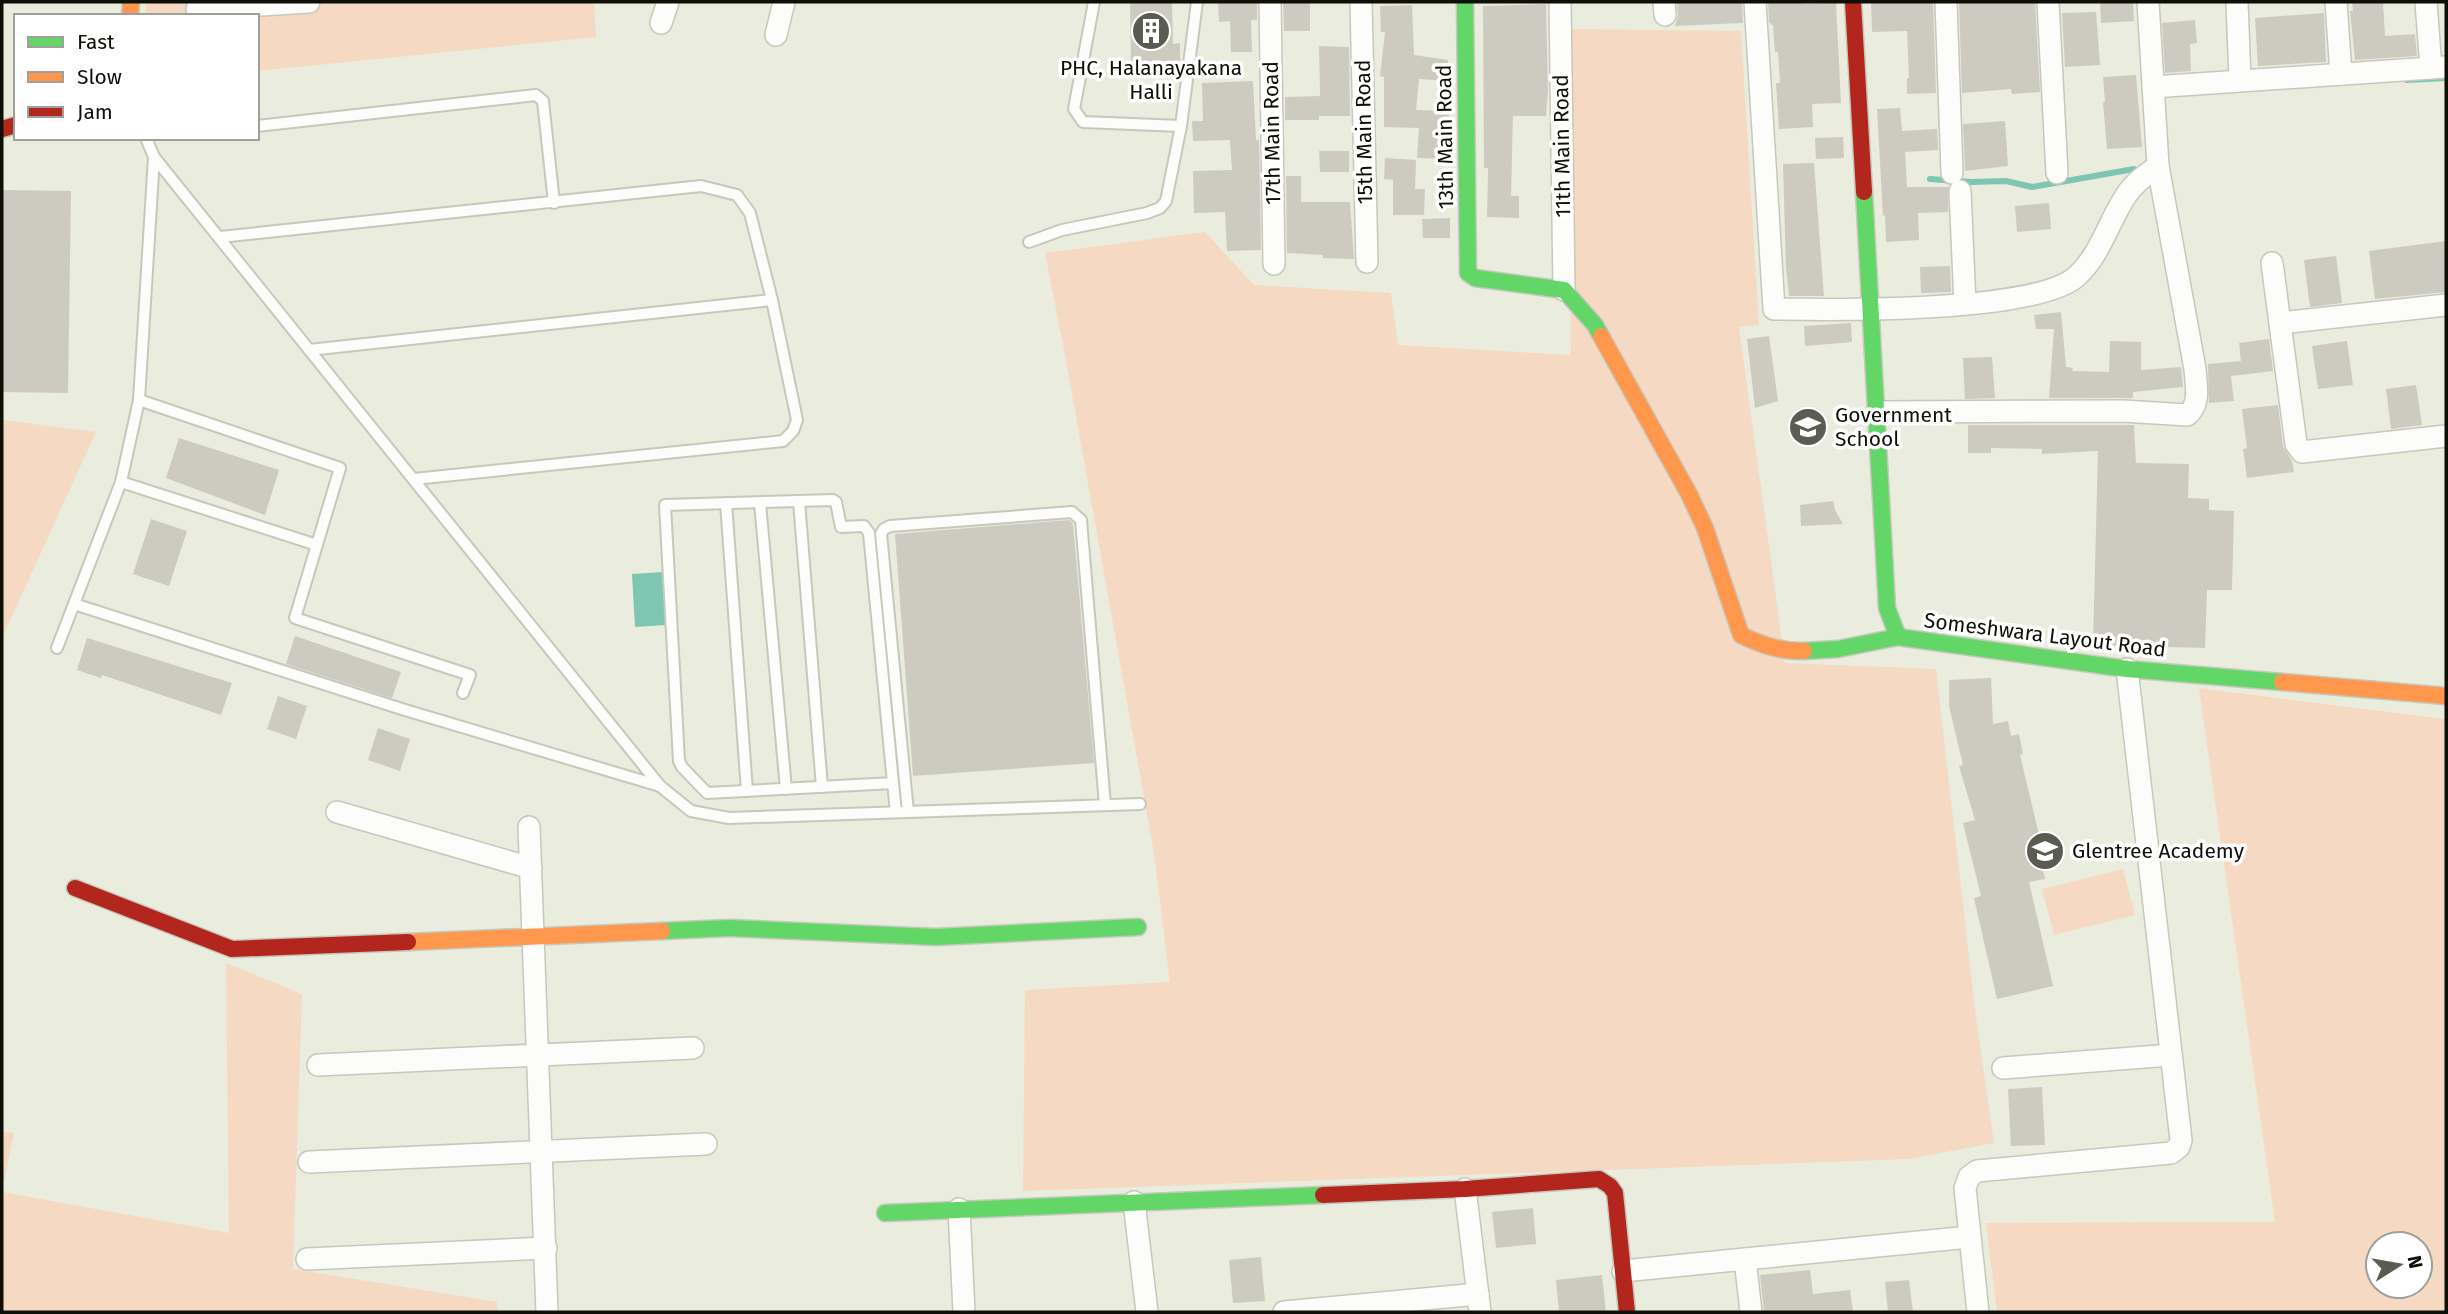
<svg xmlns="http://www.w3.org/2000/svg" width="2448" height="1314" viewBox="0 0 2448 1314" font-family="'Fira Sans',sans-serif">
<rect width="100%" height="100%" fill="#eaecdd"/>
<!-- green -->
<g fill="#f6d9c2" fill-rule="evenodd">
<path d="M 146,2 L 594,2 L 596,37 L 257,71 L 257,16 L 145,16 Z"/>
<path d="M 1567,29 L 1741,31 L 1759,325 L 1739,327 L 1785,663 L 1936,669 L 1976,1018 L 1994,1143 L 1909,1159 L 1023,1191 L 1025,990 L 1170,982 L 1154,853 L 1066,360 L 1045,253 L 1205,232 L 1254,285 L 1391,293 L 1398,345 L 1571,355 Z"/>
<path d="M 2,420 L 96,432 L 2,638 Z"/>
<path d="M 2199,688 L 2446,719 L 2446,1312 L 1997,1312 L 1986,1223 L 2275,1222 ZM 2378,1244 L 2420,1244 L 2420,1286 L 2378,1286 Z"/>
<path d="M 2123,869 L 2135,915 L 2054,935 L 2042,889 Z"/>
<path d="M 226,963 L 302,994 L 293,1269 L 497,1302 L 498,1312 L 2,1312 L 2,1192 L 229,1233 Z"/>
<path d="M 2,1132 L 14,1133 L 2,1191 Z"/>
</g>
<!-- water -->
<path fill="#7ec5b2" d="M 662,572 L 666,625 L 635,627 L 632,574 Z"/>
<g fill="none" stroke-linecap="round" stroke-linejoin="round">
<!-- stream -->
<g stroke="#7ec5b2" stroke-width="6">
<path d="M 2407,80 L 2446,78"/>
<path d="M 1930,179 L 1971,182 L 2006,181 L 2032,187 L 2134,169"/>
</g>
</g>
<!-- building -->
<g fill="#cdcbc0">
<path d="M 1130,2 L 1172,2 L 1173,44 L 1180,43 L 1180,61 L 1131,61 Z"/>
<path d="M 1218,2 L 1257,2 L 1257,20 L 1251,20 L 1252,52 L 1231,52 L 1230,21 L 1219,22 Z"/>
<path d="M 1283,2 L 1310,2 L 1310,31 L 1284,31 Z"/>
<path d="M 1677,2 L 1742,2 L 1743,23 L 1675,26 L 1678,15 Z"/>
<path d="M 1768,2 L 1803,2 L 1803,4 L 1836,3 L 1841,103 L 1812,104 L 1813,127 L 1779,129 L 1776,83 L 1780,83 L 1778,52 L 1775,52 L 1773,26 L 1769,22 Z"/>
<path d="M 1871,2 L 1933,2 L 1936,93 L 1907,94 L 1907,78 L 1909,78 L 1907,31 L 1872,32 Z"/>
<path d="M 1959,2 L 2035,2 L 2040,92 L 2012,94 L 2011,89 L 1962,93 Z"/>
<path d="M 2100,2 L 2133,2 L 2134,21 L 2101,23 Z"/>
<path d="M 2352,2 L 2383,2 L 2385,36 L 2415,34 L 2417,56 L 2355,60 L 2350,11 L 2353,11 Z"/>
<path d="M 1546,4 L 1548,91 L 1546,116 L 1513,116 L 1511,196 L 1519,196 L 1519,218 L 1487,217 L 1488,168 L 1484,168 L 1483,6 Z"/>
<path d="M 1412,5 L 1414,55 L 1448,60 L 1448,81 L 1419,79 L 1416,110 L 1449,111 L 1449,159 L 1417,158 L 1419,128 L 1384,127 L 1384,77 L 1380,76 L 1385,32 L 1381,32 L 1380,6 Z"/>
<path d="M 2096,12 L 2100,65 L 2065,67 L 2062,13 Z"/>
<path d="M 2324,13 L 2326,62 L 2258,66 L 2255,18 Z"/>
<path d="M 2195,20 L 2197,43 L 2190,44 L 2191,71 L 2165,73 L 2162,23 Z"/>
<path d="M 1319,46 L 1349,47 L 1350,116 L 1319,116 L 1319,120 L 1285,120 L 1285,97 L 1320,96 Z"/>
<path d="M 2136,75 L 2142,147 L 2107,149 L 2103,102 L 2105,102 L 2103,77 Z"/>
<path d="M 1253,81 L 1256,140 L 1259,140 L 1261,250 L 1227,251 L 1225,212 L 1194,213 L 1193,171 L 1232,170 L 1230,140 L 1193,141 L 1192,121 L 1203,121 L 1202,83 Z"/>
<path d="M 1900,108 L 1902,131 L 1937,129 L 1938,150 L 1905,152 L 1907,187 L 1948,187 L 1948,212 L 1918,213 L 1919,240 L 1886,242 L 1885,215 L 1883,216 L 1877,109 Z"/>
<path d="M 2005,121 L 2008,166 L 1965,171 L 1963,124 Z"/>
<path d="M 1843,137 L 1844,158 L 1816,159 L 1815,138 Z"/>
<path d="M 1319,151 L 1349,151 L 1349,172 L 1320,172 Z"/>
<path d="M 1385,158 L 1416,160 L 1415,189 L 1425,189 L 1424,215 L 1393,215 L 1393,180 L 1384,179 Z"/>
<path d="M 1814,163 L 1824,296 L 1789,296 L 1786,268 L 1783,164 Z"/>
<path d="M 1286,176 L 1301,176 L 1301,202 L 1350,202 L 1354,259 L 1323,258 L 1323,255 L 1287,253 Z"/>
<path d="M 2,190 L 71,191 L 68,393 L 2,392 Z"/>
<path d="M 2049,203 L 2051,229 L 2017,232 L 2015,206 Z"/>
<path d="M 1450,218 L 1450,238 L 1423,238 L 1422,219 Z"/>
<path d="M 2446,241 L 2446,292 L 2375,299 L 2369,251 Z"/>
<path d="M 2336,256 L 2342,303 L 2310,307 L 2304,260 Z"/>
<path d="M 1950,266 L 1951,292 L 1921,293 L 1920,267 Z"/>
<path d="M 2061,312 L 2066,367 L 2073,368 L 2072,371 L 2109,372 L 2110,341 L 2141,342 L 2141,370 L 2181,367 L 2183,387 L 2133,392 L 2133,398 L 2049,398 L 2054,329 L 2036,329 L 2034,315 Z"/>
<path d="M 1851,323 L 1852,342 L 1805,346 L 1804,326 Z"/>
<path d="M 1769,336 L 1778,401 L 1755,408 L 1747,339 Z"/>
<path d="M 2269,339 L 2273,371 L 2231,376 L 2234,401 L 2209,403 L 2208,364 L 2241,361 L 2239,343 Z"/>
<path d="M 2347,341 L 2353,385 L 2318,389 L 2312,346 Z"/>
<path d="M 1992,357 L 1995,398 L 1965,399 L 1963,358 Z"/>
<path d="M 2416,385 L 2422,425 L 2391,429 L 2386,389 Z"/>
<path d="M 2278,405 L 2283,446 L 2292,461 L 2294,472 L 2247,478 L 2243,449 L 2247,448 L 2242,409 Z"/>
<path d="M 1968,425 L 2134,425 L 2136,463 L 2189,464 L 2188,498 L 2209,499 L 2209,510 L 2234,511 L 2232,590 L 2207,590 L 2205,648 L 2093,645 L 2098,451 L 2042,454 L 2042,449 L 1991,448 L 1991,453 L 1968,453 Z"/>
<path d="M 179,438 L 279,470 L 265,515 L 166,478 Z"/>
<path d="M 1833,501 L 1835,510 L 1843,524 L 1801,526 L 1800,505 Z"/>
<path d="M 151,519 L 187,531 L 169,586 L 133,574 Z"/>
<path d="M 1069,520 L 1073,524 L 1094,763 L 913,776 L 895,534 Z"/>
<path d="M 295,636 L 401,672 L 392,698 L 286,664 Z"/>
<path d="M 87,638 L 232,683 L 221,715 L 102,675 L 101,678 L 77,670 Z"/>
<path d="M 1991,678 L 1993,724 L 2008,721 L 2011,736 L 2019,734 L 2023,754 L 2020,755 L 2045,860 L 2041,861 L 2045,879 L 2029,882 L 2053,986 L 1997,999 L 1974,898 L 1981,896 L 1963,823 L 1975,820 L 1959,766 L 1963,765 L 1949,706 L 1949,680 Z"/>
<path d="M 278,696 L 307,706 L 296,739 L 267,729 Z"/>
<path d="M 378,728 L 410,739 L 400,771 L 368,760 Z"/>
<path d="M 2042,1087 L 2045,1145 L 2011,1146 L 2008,1089 Z"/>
<path d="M 1533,1208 L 1536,1244 L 1496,1248 L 1492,1212 Z"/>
<path d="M 1261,1257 L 1265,1301 L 1233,1303 L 1229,1260 Z"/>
<path d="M 1810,1270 L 1813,1294 L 1850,1290 L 1853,1312 L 1764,1312 L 1760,1275 Z"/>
<path d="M 1602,1275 L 1606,1312 L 1559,1312 L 1556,1280 Z"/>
<path d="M 1909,1280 L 1913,1312 L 1888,1312 L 1885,1282 Z"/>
</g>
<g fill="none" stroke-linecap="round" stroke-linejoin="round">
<defs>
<g id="lane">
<path d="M 1094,2 L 1074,109 L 1083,122 L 1181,126"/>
<path d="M 257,126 L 536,95 L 543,101 L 554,203"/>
<path d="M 146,138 L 154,157 L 660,786 L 691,811 L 729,818 L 1140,804"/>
<path d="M 220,237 L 701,186 L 737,195 L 750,213 L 772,300 L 797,420 L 793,431 L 783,441 L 414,479"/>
<path d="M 1029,242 L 1062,230 L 1147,213 L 1160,208 L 1166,201 L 1181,126 L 1197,2"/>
<path d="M 309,350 L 772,300"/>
<path d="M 139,400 L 340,468 L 295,618 L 470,675 L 463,693"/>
<path d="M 121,482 L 317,545"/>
<path d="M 799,501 L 822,787"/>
<path d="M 726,503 L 747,791"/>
<path d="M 760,503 L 786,789"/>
<path d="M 74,604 L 405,710 L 660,786"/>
<path d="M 57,648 L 121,482 L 139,400 L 154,157"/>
<path d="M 893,783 L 707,793 L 682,767 L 679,761 L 665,505 L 833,500 L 836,502 L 841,527 L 864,526 L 869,533 L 893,783 L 896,812"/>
<path d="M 908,812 L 881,534 L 884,529 L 890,526 L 1072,512 L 1081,520 L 1105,805"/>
</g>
<g id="street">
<path d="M 1270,2 L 1274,264"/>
<path d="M 1361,2 L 1367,262"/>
<path d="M 1560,2 L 1564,290"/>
<path d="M 1664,2 L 1665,15"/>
<path d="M 1755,2 L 1774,309 C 1833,310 2037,313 2077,276 C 2101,254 2109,220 2127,194 C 2135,182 2147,174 2158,166"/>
<path d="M 1946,2 L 1952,173"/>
<path d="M 2048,2 L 2057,173"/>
<path d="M 2237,2 L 2240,80"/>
<path d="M 2336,2 L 2341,74"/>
<path d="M 2426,2 L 2431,68"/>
<path d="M 197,9 L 309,2"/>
<path d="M 661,23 L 668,2"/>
<path d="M 776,35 L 784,2"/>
<path d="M 2153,87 L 2446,67"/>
<path d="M 1960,191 L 1965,304"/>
<path d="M 2272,263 L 2296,444 L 2302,452 L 2446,436"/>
<path d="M 2280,323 L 2446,305"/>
<path d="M 1877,412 L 2123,411 L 2187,415 C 2201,404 2196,386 2195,369 L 2158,166 L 2148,2"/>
<path d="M 337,812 L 531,868"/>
<path d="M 529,827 L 547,1312"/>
<path d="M 318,1065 L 693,1048"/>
<path d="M 2003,1068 L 2171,1055"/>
<path d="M 309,1162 L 706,1144"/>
<path d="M 1465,1189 L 1480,1312"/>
<path d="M 1134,1202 L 1147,1312"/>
<path d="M 959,1209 L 964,1312"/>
<path d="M 307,1259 L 546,1248"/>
<path d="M 1745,1259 L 1751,1312"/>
<path d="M 1623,1271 L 1970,1237"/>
<path d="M 1284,1312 L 1478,1294"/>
<path d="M 1978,1312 L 1965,1188 L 1969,1177 L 1977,1171 L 2171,1153 L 2179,1147 L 2181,1140 L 2127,669"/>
</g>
<g id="fast">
<path d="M 1465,2 L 1468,273 L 1475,278 L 1564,290 L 1595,325 L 1601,336"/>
<path d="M 1864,192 L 1887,608 L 1898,637 L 2127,669 L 2282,682"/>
<path d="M 1804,651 L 1838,649 L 1898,637"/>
<path d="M 662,931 L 729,928 L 936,937 L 1138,927"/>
<path d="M 885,1213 L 1323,1195"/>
</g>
<g id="slow">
<path d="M 130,16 L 131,2"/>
<path d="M 1601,336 L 1689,494 L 1705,528 L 1741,635 C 1761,645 1781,652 1804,651"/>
<path d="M 2282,682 L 2446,696"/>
<path d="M 408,942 L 662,931"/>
</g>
<g id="jam">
<path d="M 1853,2 L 1864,192"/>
<path d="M 2,129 L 16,125"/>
<path d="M 75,888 L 232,949 L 408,942"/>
<path d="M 1323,1195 L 1465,1189 L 1599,1179 L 1610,1186 L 1615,1193 L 1627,1312"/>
</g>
</defs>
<!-- lane casing -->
<use href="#lane" stroke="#c6c8bc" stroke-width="14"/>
<!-- street casing -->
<use href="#street" stroke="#c6c8bc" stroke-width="24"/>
<!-- fast casing -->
<use href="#fast" stroke="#c6c8bc" stroke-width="19"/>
<!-- slow casing -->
<use href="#slow" stroke="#c6c8bc" stroke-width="19"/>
<!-- jam casing -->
<use href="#jam" stroke="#c6c8bc" stroke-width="19"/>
<!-- lane -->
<use href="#lane" stroke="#fcfcfa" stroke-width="10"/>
<!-- street -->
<use href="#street" stroke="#fcfcfa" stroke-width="21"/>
<!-- fast -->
<use href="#fast" stroke="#63d668" stroke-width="16"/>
<!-- slow -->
<use href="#slow" stroke="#ff974d" stroke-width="16"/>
<!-- jam -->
<use href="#jam" stroke="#b3261e" stroke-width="16"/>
</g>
<!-- icons -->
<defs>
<symbol id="building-disc" viewBox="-11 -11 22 22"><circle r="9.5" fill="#5b5c51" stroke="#fff"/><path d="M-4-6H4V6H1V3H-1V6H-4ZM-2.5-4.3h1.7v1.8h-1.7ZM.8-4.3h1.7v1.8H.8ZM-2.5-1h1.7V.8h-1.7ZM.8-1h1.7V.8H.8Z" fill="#fff"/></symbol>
<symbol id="school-disc" viewBox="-11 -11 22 22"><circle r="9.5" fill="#5b5c51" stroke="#fff"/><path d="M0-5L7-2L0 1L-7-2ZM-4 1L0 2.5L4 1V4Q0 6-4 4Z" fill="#fff"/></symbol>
</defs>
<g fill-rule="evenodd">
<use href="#building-disc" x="1129" y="9" width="44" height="44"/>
<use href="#school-disc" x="1786" y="405" width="44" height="44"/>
<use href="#school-disc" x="2023" y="829" width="44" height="44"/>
</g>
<g text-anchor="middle" stroke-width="7" stroke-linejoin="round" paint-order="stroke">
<!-- poi labels -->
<g font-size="21" fill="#0e0f06" stroke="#fff" text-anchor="start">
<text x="1151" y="75" text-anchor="middle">PHC, Halanayakana<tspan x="1151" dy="24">Halli</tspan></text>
<text x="1835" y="422">Government<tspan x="1835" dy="24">School</tspan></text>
<text x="2072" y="858">Glentree Academy</text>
</g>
<!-- street labels -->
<g font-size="21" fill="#0e0f06" stroke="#fff">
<text transform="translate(1364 132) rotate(-91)" y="7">15th Main Road</text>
<text transform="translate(1272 133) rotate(-91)" y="7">17th Main Road</text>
<text transform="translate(1445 137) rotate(-91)" y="7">13th Main Road</text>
<text transform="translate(1562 146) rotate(-91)" y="7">11th Main Road</text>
<text transform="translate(2045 635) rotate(7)" y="7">Someshwara Layout Road</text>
</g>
</g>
<!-- border -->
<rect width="2448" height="1314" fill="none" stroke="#0e0f06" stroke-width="7"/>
<!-- legend -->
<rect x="14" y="14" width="245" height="126" fill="#ffffff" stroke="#9f9f9b" stroke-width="2"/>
<rect x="28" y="37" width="35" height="10" fill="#63d668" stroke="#9f9f9b" stroke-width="2"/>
<text x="77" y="49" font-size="21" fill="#0e0f06">Fast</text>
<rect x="28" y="72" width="35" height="10" fill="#ff974d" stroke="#9f9f9b" stroke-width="2"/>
<text x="77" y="84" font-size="21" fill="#0e0f06">Slow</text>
<rect x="28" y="107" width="35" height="10" fill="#b3261e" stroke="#9f9f9b" stroke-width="2"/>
<text x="77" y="119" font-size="21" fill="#0e0f06">Jam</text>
<!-- north arrow -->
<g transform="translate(2399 1265) rotate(79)"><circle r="33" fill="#ffffff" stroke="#9f9f9b" stroke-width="2"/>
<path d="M0-5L12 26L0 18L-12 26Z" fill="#5b5c51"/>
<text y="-10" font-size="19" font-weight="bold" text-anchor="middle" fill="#0e0f06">N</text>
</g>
</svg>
